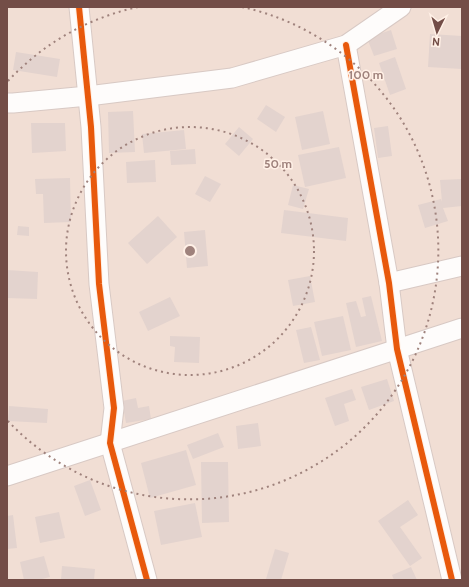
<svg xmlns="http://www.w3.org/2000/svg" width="469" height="587" viewBox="0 0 469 587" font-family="Cabin,sans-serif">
<rect width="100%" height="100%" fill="#f7ece6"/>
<!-- residential -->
<rect fill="#f1ded4" x="7" y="7" width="455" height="573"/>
<!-- building -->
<g fill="#e3d3ce">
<path d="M 391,30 L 397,49 L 374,56 L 367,38 Z"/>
<path d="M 430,34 L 462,36 L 462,69 L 428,67 Z"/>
<path d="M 16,52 L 60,59 L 57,77 L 13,70 Z"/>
<path d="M 395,57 L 406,89 L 390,95 L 379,63 Z"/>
<path d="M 266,105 L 285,117 L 276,132 L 257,119 Z"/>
<path d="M 133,111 L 135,152 L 109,153 L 108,112 Z"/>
<path d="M 323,111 L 330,144 L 302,150 L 295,117 Z"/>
<path d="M 31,123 L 65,123 L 66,151 L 32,153 Z"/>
<path d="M 388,126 L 392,156 L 378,158 L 374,128 Z"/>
<path d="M 239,127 L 253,139 L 239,156 L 225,144 Z"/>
<path d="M 184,130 L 186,149 L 144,153 L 142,134 Z"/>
<path d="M 339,147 L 346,178 L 305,187 L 298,155 Z"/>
<path d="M 195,149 L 196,164 L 171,165 L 170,151 Z"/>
<path d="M 155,160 L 156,182 L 127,183 L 126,162 Z"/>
<path d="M 205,176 L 221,184 L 210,202 L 195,194 Z"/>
<path d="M 70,178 L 71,222 L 44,223 L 43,194 L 36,194 L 35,179 Z"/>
<path d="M 462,179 L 462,206 L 443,208 L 448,221 L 425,228 L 418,205 L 441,199 L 442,202 L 440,180 Z"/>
<path d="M 293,185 L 309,189 L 303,209 L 288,205 Z"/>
<path d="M 284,210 L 348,218 L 346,241 L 281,233 Z"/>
<path d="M 158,216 L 177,237 L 147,264 L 128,243 Z"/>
<path d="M 18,226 L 29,227 L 29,236 L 17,235 Z"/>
<path d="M 205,230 L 208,266 L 187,268 L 184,232 Z"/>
<path d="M 7,270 L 38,272 L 37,299 L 7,298 Z"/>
<path d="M 310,276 L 315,302 L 293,306 L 288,280 Z"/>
<path d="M 371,296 L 382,341 L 356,347 L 346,303 L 356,301 L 361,317 L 366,316 L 362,298 Z"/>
<path d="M 170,297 L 180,316 L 148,331 L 139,312 Z"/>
<path d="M 343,316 L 351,350 L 322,356 L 314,322 Z"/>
<path d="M 311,327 L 320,360 L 304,363 L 296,330 Z"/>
<path d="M 170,336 L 200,337 L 199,363 L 174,362 L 175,347 L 170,346 Z"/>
<path d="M 387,379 L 394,401 L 369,410 L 361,387 Z"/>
<path d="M 352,389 L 356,400 L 344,404 L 349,421 L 335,426 L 325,398 Z"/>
<path d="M 136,398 L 138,408 L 149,406 L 151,419 L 126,423 L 122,401 Z"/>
<path d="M 9,406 L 48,409 L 47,423 L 8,421 Z"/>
<path d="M 258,423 L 261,446 L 238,449 L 236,426 Z"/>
<path d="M 218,433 L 224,447 L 193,459 L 187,445 Z"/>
<path d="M 186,450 L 196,485 L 150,498 L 141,463 Z"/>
<path d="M 201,462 L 228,462 L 229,522 L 202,523 Z"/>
<path d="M 90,480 L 101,510 L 85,516 L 74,486 Z"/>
<path d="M 408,500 L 418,515 L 400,527 L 422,558 L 410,566 L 378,521 Z"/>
<path d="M 195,503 L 202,537 L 161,545 L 154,511 Z"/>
<path d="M 59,512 L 65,538 L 40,543 L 35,517 Z"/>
<path d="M 13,515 L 17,548 L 7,549 L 7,516 Z"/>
<path d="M 275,549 L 289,553 L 281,580 L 268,580 L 266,579 Z"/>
<path d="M 44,556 L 50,577 L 38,580 L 24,580 L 20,562 Z"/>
<path d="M 62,566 L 95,569 L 94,580 L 61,580 Z"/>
<path d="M 411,567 L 417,580 L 394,580 L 392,575 Z"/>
</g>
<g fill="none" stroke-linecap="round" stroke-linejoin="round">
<defs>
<g id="minor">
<path d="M 79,7 L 91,127 L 99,284 L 114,408 L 110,443 L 147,580"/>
<path d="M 346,45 L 389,283 L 397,349 L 452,580"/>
<path d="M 7,103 L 13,103 L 88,96 L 232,78 L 346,45 L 401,7"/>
<path d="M 389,283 L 462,266"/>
<path d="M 7,476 L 462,328"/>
</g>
</defs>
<!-- minor casing -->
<use href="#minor" stroke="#d8c9c4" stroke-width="21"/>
<!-- minor -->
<use href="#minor" stroke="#fefcfb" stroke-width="19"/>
<defs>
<g id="cycleway">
<path d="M 79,7 L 91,127 L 99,284 L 114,408 L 110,443 L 147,580"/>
<path d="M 346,45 L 389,283 L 397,349 L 452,580"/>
</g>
</defs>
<!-- cycleway casing -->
<use href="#cycleway" stroke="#fff0e6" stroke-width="8"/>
<!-- cycleway -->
<use href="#cycleway" stroke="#e8590c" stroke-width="6"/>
</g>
<!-- distance rings -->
<g fill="none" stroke="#9f827c" stroke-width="2" stroke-dasharray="2 4">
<circle cx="190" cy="251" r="124"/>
<path d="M8 81A249 249 0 0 1 138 7M242 7A249 249 0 1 1 8 421"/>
</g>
<circle cx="190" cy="251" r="6" fill="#9f827c" stroke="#fff0e6" stroke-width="2"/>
<g font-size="12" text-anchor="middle" font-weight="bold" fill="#9f827c" stroke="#fff0e6" stroke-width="3" stroke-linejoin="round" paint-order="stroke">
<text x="366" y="79">100 m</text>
<text x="278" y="168">50 m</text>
</g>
<!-- border -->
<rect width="469" height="587" fill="none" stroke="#734d47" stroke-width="16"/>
<!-- north arrow -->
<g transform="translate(437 32) rotate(185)" stroke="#fff0e6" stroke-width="3" paint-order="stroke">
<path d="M0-3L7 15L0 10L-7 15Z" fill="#734d47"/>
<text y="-6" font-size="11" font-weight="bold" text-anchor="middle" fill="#734d47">N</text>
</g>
</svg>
